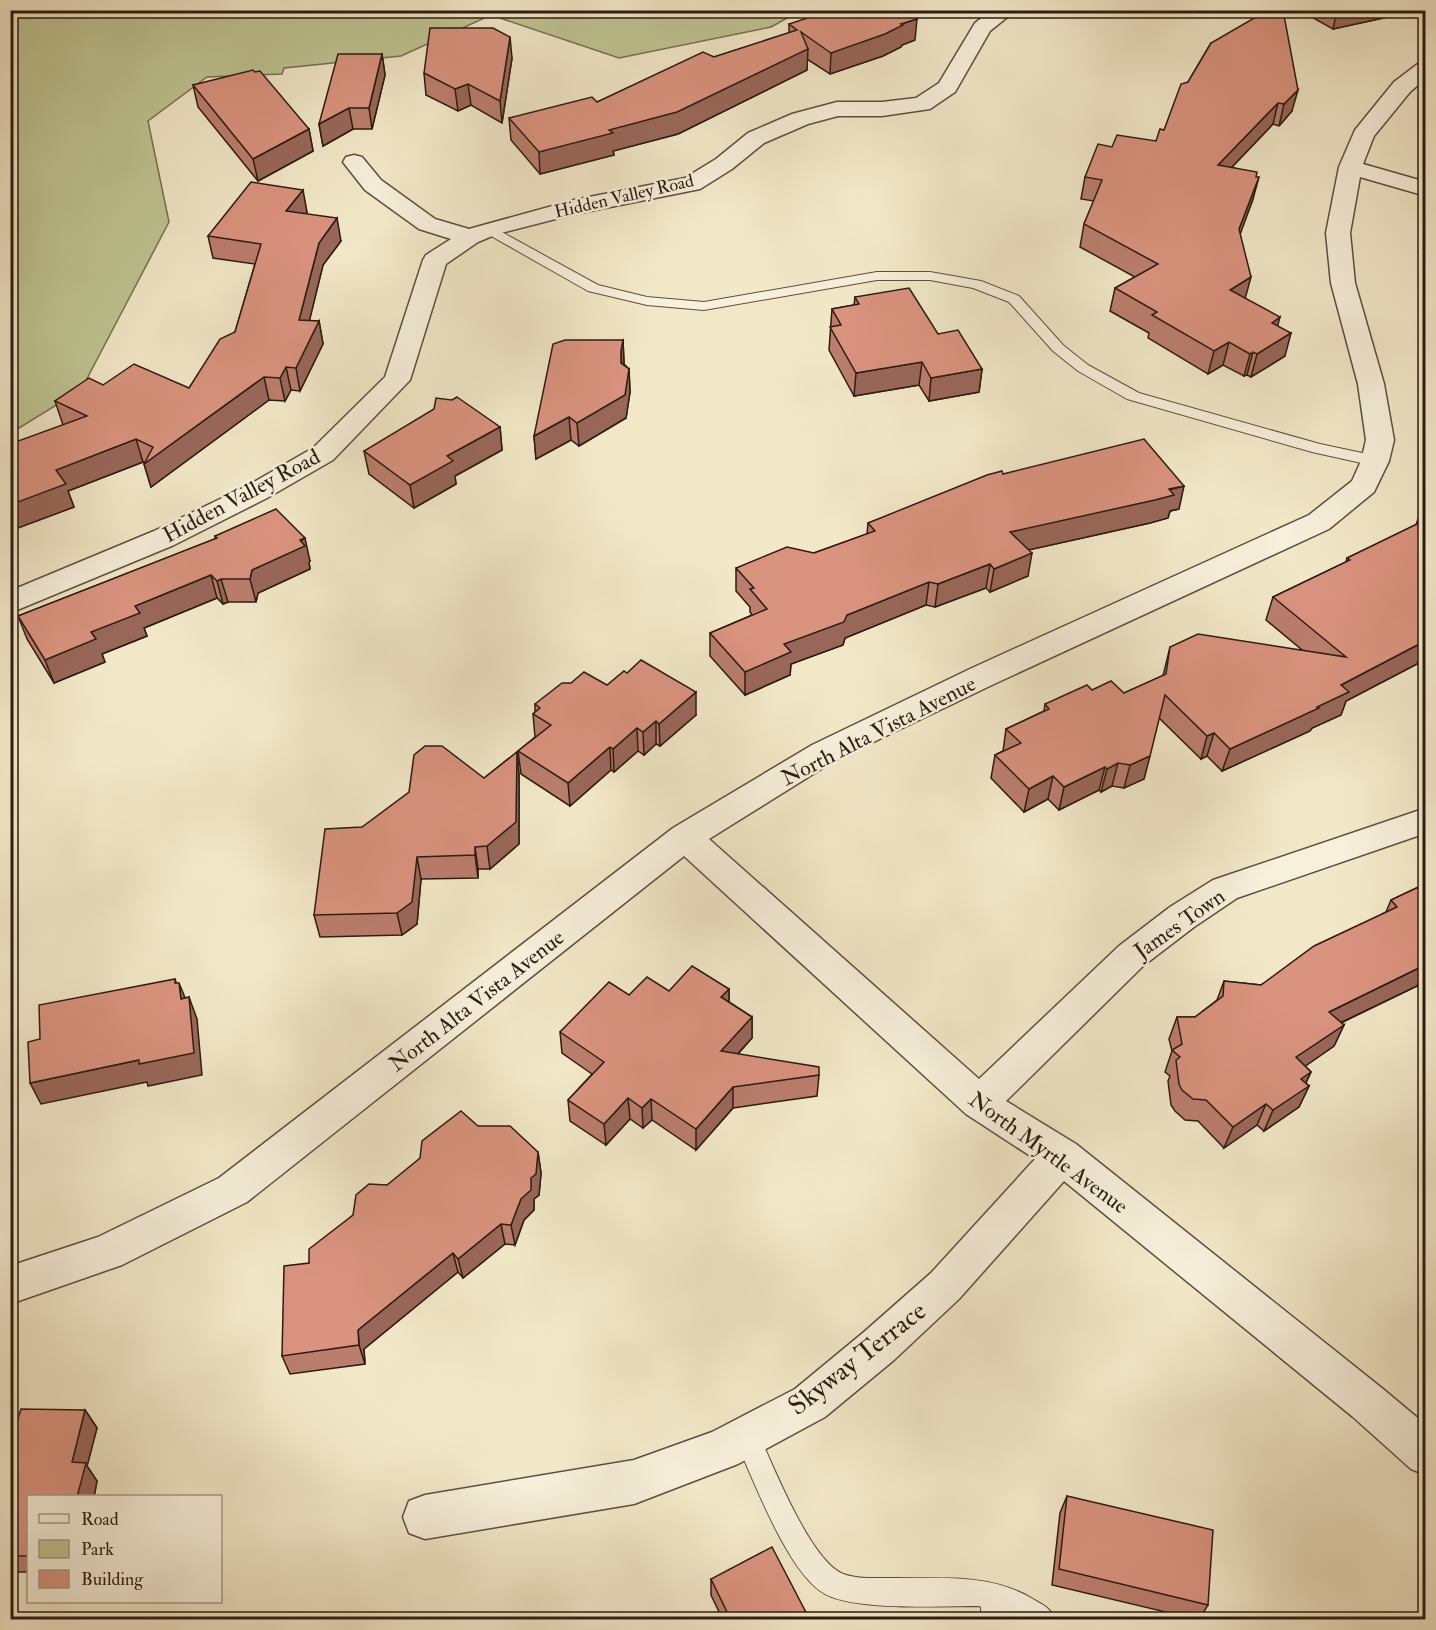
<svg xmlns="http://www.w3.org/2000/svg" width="1436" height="1630" viewBox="0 0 1436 1630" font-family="'IM FELL Double Pica',serif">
<rect width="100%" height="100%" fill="#f2e8c8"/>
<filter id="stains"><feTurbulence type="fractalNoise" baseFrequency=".00333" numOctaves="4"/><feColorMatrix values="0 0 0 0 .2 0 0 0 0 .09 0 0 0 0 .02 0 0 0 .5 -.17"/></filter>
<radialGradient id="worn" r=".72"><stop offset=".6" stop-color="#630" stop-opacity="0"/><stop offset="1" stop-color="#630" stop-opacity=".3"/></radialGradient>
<!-- green -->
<path fill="#bfc593" stroke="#767052" stroke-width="1.5" d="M 11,11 L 800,11 L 771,27 L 619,58 L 491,15 L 401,56 L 284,68 L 282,74 L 207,77 L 148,121 L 169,222 L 81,390 L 11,433 Z"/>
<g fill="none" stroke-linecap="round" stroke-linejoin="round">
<defs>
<g id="lane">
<path d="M 489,225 L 598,285 L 647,297 L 704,302 L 877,272 L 930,272 L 981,281 L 1019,296 L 1063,345 L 1088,365 L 1139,393 L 1320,444 L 1381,457 L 1383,461 L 1375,466 L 1312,452 L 1127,399 L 1078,371 L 1053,351 L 1009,302 L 973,288 L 930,280 L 877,280 L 704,310 L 647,305 L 588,291 L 484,232 L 482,229 Z"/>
<path d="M 747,1425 L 756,1428 C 772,1463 808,1556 841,1573 C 854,1579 872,1578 886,1578 C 934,1579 989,1572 1033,1599 C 1043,1605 1051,1608 1055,1620 L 1016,1620 L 1008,1615 L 1008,1620 L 981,1620 L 981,1607 L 979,1606 C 942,1606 855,1611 825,1594 C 788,1573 756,1485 738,1446 L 734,1437 L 738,1428 Z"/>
</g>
<g id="street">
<path d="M 992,10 L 1016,10 L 990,31 L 955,92 L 930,109 L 882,116 L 838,116 L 808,124 L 764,143 L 732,169 L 700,189 L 575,214 L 497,234 L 478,242 L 446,264 L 410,380 L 333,460 L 267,498 L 174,545 L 10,613 L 10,591 L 154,531 L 247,486 L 313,448 L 385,377 L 423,260 L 426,255 L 451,239 L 419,229 L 365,190 L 343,162 L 346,157 L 354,155 L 362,157 L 381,180 L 435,219 L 469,229 L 574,200 L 685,178 L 716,159 L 748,133 L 792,114 L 837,102 L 882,102 L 916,98 L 939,83 L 975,23 Z"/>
<path d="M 1426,61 L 1426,78 L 1410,92 L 1374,136 L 1363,164 L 1426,182 L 1426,196 L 1360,177 L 1350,233 L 1355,283 L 1384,384 L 1394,440 L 1389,461 L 1374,492 L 1329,529 L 994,684 L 834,761 L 709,839 L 979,1079 L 1119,946 L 1170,907 L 1213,880 L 1426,808 L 1426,833 L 1237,898 L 1194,927 L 1143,966 L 1006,1101 L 1076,1144 L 1383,1389 L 1426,1425 L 1426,1475 L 1411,1469 L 1353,1417 L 1064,1181 L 959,1299 L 894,1360 L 825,1417 L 738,1464 L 634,1504 L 425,1539 L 409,1533 L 403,1517 L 409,1501 L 425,1495 L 634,1460 L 712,1432 L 795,1389 L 864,1332 L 931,1273 L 1035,1159 L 966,1114 L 684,856 L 247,1202 L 122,1265 L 10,1304 L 10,1266 L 98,1237 L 219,1178 L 673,828 L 812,745 L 972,668 L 1309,515 L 1352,481 L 1361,461 L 1366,440 L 1358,384 L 1331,283 L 1326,233 L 1339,167 L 1355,130 L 1394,82 L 1419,63 Z"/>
</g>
</defs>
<!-- lane casing -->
<use href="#lane" stroke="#5e4e3f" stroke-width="2"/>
<!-- street casing -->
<use href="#street" stroke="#5e4e3f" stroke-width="3"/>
<!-- lane -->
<use href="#lane" fill="#f7f0db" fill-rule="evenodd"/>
<!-- street -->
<use href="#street" fill="#f7f0db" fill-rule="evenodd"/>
</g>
<!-- wall -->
<g fill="#bb7e6d" stroke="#2c1b11" stroke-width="1.5">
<path d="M 1299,10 L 1413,10 L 1406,13 L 1333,29 Z"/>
<path d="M 789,24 L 915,40 L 902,45 L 901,47 L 883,56 L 830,74 L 807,59 L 807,70 L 678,134 L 613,151 L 614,155 L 540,174 L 511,140 L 509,118 L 597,102 L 714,57 L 789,33 Z"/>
<path d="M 1211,43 L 1292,111 L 1279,126 L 1273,124 L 1232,167 L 1256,177 L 1253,199 L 1240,233 L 1245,298 L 1278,326 L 1285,356 L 1251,377 L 1247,375 L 1244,376 L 1223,365 L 1208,374 L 1148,338 L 1149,333 L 1110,311 L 1115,288 L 1135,277 L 1080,247 L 1084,224 L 1094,201 L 1081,199 L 1085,177 L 1112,147 L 1156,141 L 1164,130 L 1188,82 Z"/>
<path d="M 382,54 L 385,75 L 372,129 L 353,129 L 323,146 L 319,124 Z"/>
<path d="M 512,58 L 502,123 L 471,105 L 458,111 L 426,95 L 424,73 Z"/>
<path d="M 193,85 L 309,129 L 313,151 L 258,181 L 198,107 Z"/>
<path d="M 307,212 L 306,214 L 341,241 L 323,265 L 309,321 L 319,321 L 323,344 L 300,391 L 291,390 L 285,401 L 269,400 L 151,487 L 144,464 L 145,463 L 143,462 L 68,491 L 74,507 L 10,531 L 63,425 L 55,401 L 189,388 L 235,332 L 255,264 L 213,258 L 208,236 Z"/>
<path d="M 1425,231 L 1425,260 L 1418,253 Z"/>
<path d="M 855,297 L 938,334 L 982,369 L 979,392 L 929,401 L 919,385 L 854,396 L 829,350 L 832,309 L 854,305 Z"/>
<path d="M 623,340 L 624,364 L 629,369 L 630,392 L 626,418 L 579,446 L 571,440 L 536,459 L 534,436 Z"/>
<path d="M 500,427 L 502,450 L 455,476 L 456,484 L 414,508 L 369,474 L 364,451 Z"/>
<path d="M 1003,474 L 1179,509 L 1170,511 L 1168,518 L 1150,523 L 1028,550 L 1028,576 L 990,592 L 986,588 L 935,607 L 926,605 L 845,638 L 843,645 L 791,664 L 790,675 L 745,695 L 710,656 L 710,633 L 752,615 L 750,612 L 750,607 L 736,591 L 736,568 L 814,553 L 867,534 L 868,523 Z"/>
<path d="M 1425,516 L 1425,667 L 1422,668 L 1417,664 L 1346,701 L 1341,715 L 1312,728 L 1310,731 L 1222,771 L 1207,756 L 1201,759 L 1159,718 L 1144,779 L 1124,788 L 1112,786 L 1101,792 L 1099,790 L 1059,810 L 1048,799 L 1024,812 L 991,778 L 995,755 L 1003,751 L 1006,729 L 1044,711 L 1045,704 L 1092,690 L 1124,693 L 1163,676 L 1170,647 L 1302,650 L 1266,620 L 1273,597 L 1346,562 L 1347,558 L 1416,525 L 1418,519 Z"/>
<path d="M 215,536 L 310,561 L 309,562 L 310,569 L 258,593 L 256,602 L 228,602 L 223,604 L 217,598 L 144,628 L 147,636 L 102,654 L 105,662 L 54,683 L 27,639 L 18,616 L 215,539 Z"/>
<path d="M 607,685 L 696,715 L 660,746 L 656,744 L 644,755 L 638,751 L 614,772 L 611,770 L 570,806 L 521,774 L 518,751 L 535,737 L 533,714 L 535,712 L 535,704 Z"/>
<path d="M 517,752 L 519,775 L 519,844 L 490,869 L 478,869 L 478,878 L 421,879 L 417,924 L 402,935 L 320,937 L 314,915 L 362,827 L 484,778 Z"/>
<path d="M 1425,884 L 1425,995 L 1417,986 L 1341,1023 L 1344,1025 L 1334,1046 L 1305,1066 L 1311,1072 L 1306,1083 L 1309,1086 L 1299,1107 L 1264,1131 L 1257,1125 L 1224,1148 L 1198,1121 L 1185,1120 L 1175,1111 L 1171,1105 L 1168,1081 L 1170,1076 L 1165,1072 L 1172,1051 L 1169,1039 L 1177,1017 L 1195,1017 L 1217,1000 L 1224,981 L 1261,985 L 1386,912 L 1391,900 Z"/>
<path d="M 729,989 L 729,1002 L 752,1017 L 752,1038 L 738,1054 L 819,1075 L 817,1096 L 733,1108 L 696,1150 L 652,1120 L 643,1128 L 630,1119 L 606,1145 L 570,1121 L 568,1100 L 592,1074 L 562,1053 L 560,1032 L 629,995 L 669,991 Z"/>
<path d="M 478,1126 L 538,1152 L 541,1173 L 539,1195 L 534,1199 L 534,1210 L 524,1220 L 515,1245 L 505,1244 L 463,1278 L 458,1272 L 364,1349 L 365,1364 L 290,1374 L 282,1356 L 309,1263 L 353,1215 L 387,1185 Z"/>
<path d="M 85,1410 L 97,1428 L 87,1466 L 97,1481 L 94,1497 L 28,1497 L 28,1572 L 10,1572 L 10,1444 Z"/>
<path d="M 1067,1496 L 1208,1605 L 1199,1620 L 1052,1585 L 1060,1513 Z"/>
<path d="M 711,1579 L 810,1620 L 723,1620 L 711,1595 Z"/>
</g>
<!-- shaded-wall -->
<g fill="#996759" stroke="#2c1b11" stroke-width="1.5">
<path d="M 1337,10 L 1413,10 L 1406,13 L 1333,29 Z"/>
<path d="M 917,19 L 915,40 L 902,45 L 901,47 L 883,56 L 830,74 L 831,53 L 901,24 Z"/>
<path d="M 510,37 L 512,58 L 502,123 L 500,101 Z"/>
<path d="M 808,49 L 807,70 L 678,134 L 613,151 L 614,155 L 540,174 L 539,152 L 609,130 Z"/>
<path d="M 382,54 L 385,75 L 372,129 L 369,108 Z"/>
<path d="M 468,84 L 471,105 L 458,111 L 455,89 Z"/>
<path d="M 1298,90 L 1292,111 L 1279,126 L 1284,104 Z"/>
<path d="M 1278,103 L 1273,124 L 1213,187 L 1218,165 Z"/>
<path d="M 349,108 L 353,129 L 323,146 L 319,124 Z"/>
<path d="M 309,129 L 313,151 L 258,181 L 253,159 Z"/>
<path d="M 1259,177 L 1253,199 L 1234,251 L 1239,229 Z"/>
<path d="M 303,190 L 307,212 L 290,233 L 286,211 Z"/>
<path d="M 337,218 L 341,241 L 323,265 L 304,343 L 299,320 L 319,243 Z"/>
<path d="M 1251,277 L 1245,299 L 1230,290 Z"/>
<path d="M 1280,317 L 1274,340 L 1272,323 Z"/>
<path d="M 319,321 L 323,344 L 300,391 L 296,368 Z"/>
<path d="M 1291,333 L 1285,356 L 1251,377 L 1257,354 Z"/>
<path d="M 623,340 L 624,363 L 622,374 L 621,351 Z"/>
<path d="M 1229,342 L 1223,365 L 1208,374 L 1214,351 Z"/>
<path d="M 1253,352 L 1247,375 L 1244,376 L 1250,354 Z"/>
<path d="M 922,362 L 919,385 L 854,396 L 856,373 Z"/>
<path d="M 286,367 L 291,390 L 285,401 L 280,378 Z"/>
<path d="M 629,369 L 630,392 L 626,418 L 579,446 L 577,423 Z"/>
<path d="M 982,369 L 979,392 L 929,401 L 931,378 Z"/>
<path d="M 264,377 L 269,400 L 151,487 L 144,464 Z"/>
<path d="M 569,417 L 571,440 L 536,459 L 534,436 Z"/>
<path d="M 500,427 L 502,450 L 455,476 L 456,484 L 414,508 L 410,485 L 447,456 Z"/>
<path d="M 136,439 L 143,462 L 68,491 L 74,507 L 10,531 L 10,505 L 56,470 Z"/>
<path d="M 1184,486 L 1179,509 L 1170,511 L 1168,518 L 1150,523 L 1006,555 L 1010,532 Z"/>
<path d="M 305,538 L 310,561 L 309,562 L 310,569 L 258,593 L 256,602 L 250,579 L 252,570 Z"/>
<path d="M 1032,553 L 1028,576 L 990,592 L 994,569 Z"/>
<path d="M 990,564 L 986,588 L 935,607 L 938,584 Z"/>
<path d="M 211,575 L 217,598 L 144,628 L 147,636 L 102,654 L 105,662 L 54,683 L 45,660 L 135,606 Z"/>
<path d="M 221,579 L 228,602 L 223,604 L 217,581 Z"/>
<path d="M 929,582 L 926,605 L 845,638 L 843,645 L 791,664 L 790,675 L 745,695 L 745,672 L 784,644 L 847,615 Z"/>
<path d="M 1425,641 L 1417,664 L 1346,701 L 1341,715 L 1312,728 L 1310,731 L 1222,771 L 1230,749 L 1317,707 L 1341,685 Z"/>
<path d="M 696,692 L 696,715 L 660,746 L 659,724 Z"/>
<path d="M 656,721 L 656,744 L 644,755 L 643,732 Z"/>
<path d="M 637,728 L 638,751 L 614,772 L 613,749 Z"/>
<path d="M 1214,733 L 1207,756 L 1201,759 L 1207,736 Z"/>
<path d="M 610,747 L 611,770 L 570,806 L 568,783 Z"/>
<path d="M 517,752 L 519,775 L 519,844 L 490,869 L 487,846 Z"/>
<path d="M 1150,756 L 1144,779 L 1124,788 L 1130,765 Z"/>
<path d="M 1118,763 L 1112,786 L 1101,792 L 1107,769 Z"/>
<path d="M 1105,767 L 1099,790 L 1059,810 L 1064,787 Z"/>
<path d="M 1053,776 L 1048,799 L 1024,812 L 1029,789 Z"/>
<path d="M 475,847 L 478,869 L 478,878 L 475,855 Z"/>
<path d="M 417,857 L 421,879 L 417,924 L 402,935 L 397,913 Z"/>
<path d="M 1425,965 L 1425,968 L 1417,986 L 1319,1033 L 1329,1012 Z"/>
<path d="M 175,979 L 180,994 L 179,983 L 188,1005 L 189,1021 L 175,983 Z"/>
<path d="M 729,989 L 729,1011 L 721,997 Z"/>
<path d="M 189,997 L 197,1019 L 202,1075 L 148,1086 L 147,1082 L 41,1104 L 30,1083 L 139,1060 Z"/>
<path d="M 752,1017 L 752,1038 L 721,1072 L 721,1051 Z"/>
<path d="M 1344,1025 L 1334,1046 L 1287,1079 L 1296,1057 Z"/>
<path d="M 1311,1072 L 1302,1090 L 1309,1086 L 1299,1107 L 1264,1131 L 1273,1110 L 1301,1079 Z"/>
<path d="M 733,1087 L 733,1108 L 696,1150 L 696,1129 Z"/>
<path d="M 628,1098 L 630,1119 L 606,1145 L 604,1124 Z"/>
<path d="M 651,1099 L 652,1120 L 643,1128 L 642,1108 Z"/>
<path d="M 1266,1104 L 1257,1125 L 1224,1148 L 1233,1127 Z"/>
<path d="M 538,1152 L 541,1173 L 539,1195 L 534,1199 L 534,1210 L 524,1220 L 515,1245 L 511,1225 Z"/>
<path d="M 501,1224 L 505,1244 L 463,1278 L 458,1259 Z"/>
<path d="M 453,1253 L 458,1272 L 364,1349 L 365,1364 L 359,1345 L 358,1330 Z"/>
<path d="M 85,1410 L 97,1428 L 87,1466 L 97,1481 L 94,1497 L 77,1497 L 72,1462 Z"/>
</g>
<!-- building -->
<g fill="#da937f" stroke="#2c1b11" stroke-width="1.5">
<path d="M 832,10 L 903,10 L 917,19 L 901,24 L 903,25 L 885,34 L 831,53 L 801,32 L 808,49 L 677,112 L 609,130 L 613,133 L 539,152 L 509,118 L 592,97 L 597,102 L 703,52 L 714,57 L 797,30 L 789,24 Z"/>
<path d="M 1268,10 L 1283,10 L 1298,90 L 1284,104 L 1278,103 L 1218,165 L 1257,172 L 1256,177 L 1259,177 L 1239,229 L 1251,277 L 1230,290 L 1280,317 L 1272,323 L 1291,333 L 1257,354 L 1253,352 L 1250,354 L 1229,342 L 1214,351 L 1152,315 L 1157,312 L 1115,288 L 1158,264 L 1084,224 L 1102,180 L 1085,177 L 1098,144 L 1112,147 L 1117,135 L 1156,141 L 1160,129 L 1164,130 L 1181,84 L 1188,82 L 1211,43 Z"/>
<path d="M 430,28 L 493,28 L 510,37 L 500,101 L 468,84 L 455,89 L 424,73 Z"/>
<path d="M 338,54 L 382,54 L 369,108 L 349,108 L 319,124 Z"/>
<path d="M 253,70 L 255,72 L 260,71 L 309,129 L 253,159 L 193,85 Z"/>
<path d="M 251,182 L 303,190 L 286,211 L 337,218 L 319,243 L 299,320 L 319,321 L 296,368 L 286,367 L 280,378 L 264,377 L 144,464 L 153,447 L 136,439 L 56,470 L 66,484 L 10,505 L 10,444 L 87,416 L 55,401 L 89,378 L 103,385 L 134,364 L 189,388 L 220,339 L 235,332 L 261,244 L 208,236 Z"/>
<path d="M 909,288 L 938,334 L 958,330 L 982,369 L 931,378 L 922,362 L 856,373 L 830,327 L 841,325 L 832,309 L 859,304 L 855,297 Z"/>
<path d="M 565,340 L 623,340 L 621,351 L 621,363 L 629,369 L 625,395 L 577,423 L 569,417 L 534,436 L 553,344 Z"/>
<path d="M 457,397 L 500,427 L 447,456 L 453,461 L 410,485 L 364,451 L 434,409 L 436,398 L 452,400 Z"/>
<path d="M 1144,439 L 1184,486 L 1169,489 L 1174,495 L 1155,500 L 1010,532 L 1032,553 L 994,569 L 990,564 L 938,584 L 929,582 L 847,615 L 844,622 L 784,644 L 791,652 L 745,672 L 710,633 L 767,609 L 750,589 L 754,588 L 736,568 L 787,547 L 814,553 L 875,531 L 868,523 L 987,475 L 1002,471 L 1003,474 Z"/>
<path d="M 276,509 L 305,538 L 300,540 L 305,546 L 252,570 L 250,579 L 221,579 L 217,581 L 211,575 L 135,606 L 140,613 L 91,632 L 96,639 L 45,660 L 18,616 L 217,538 L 215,536 Z"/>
<path d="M 1425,516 L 1425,641 L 1341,685 L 1349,692 L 1317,707 L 1319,708 L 1230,749 L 1214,733 L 1207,736 L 1165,695 L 1150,756 L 1130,765 L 1118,763 L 1107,769 L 1105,767 L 1064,787 L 1053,776 L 1029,789 L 995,755 L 1021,743 L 1006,729 L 1049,709 L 1045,704 L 1087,685 L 1092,690 L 1111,681 L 1124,693 L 1166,674 L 1170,647 L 1198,634 L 1346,657 L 1273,597 L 1350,560 L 1347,558 L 1421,522 L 1418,519 Z"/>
<path d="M 641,660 L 696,692 L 659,724 L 656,721 L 643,732 L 637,728 L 613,749 L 610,747 L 568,783 L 518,751 L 551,725 L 533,714 L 540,708 L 535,704 L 562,683 L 571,683 L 584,672 L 607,685 L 624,671 L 627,673 Z"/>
<path d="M 425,746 L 442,746 L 484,778 L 517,752 L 516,822 L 487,846 L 475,847 L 475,855 L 417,857 L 412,902 L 397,913 L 314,915 L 325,829 L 362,827 L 409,792 L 414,755 Z"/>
<path d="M 1425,884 L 1425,965 L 1329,1012 L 1344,1025 L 1296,1057 L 1311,1072 L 1301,1079 L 1309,1086 L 1273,1110 L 1266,1104 L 1233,1127 L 1206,1100 L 1193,1099 L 1182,1090 L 1179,1084 L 1176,1060 L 1180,1057 L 1172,1050 L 1182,1044 L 1177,1017 L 1195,1017 L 1223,996 L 1224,981 L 1261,985 L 1314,946 L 1397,907 L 1391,900 Z"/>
<path d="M 692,966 L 729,989 L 721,997 L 752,1017 L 721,1051 L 819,1067 L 819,1075 L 733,1087 L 696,1129 L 651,1099 L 642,1108 L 628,1098 L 604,1124 L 568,1100 L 604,1062 L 560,1032 L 609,982 L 629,995 L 647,977 L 669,991 Z"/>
<path d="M 175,979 L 175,983 L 179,983 L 181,999 L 189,997 L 194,1053 L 139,1064 L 139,1060 L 30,1083 L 28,1042 L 40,1039 L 39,1005 Z"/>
<path d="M 461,1111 L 478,1126 L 510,1126 L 538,1152 L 536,1174 L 531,1178 L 531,1190 L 521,1199 L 511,1225 L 501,1224 L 458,1259 L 453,1253 L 358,1330 L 359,1345 L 282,1356 L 284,1266 L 309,1263 L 309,1249 L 353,1215 L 356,1195 L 369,1184 L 387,1185 L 420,1158 L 422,1141 Z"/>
<path d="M 21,1409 L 85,1410 L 72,1462 L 86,1463 L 77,1497 L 28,1497 L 28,1556 L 10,1556 L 10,1444 Z"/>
<path d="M 1067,1496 L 1213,1530 L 1208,1605 L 1059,1569 Z"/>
<path d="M 772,1547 L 810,1620 L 731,1620 L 711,1579 Z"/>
</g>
<g text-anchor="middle" stroke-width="5" stroke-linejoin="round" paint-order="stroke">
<!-- far-street labels -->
<g font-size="18" fill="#2c1b11" stroke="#f7f0db">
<text transform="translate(624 196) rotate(-13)" y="6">Hidden Valley Road</text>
</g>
<!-- street labels -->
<g font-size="22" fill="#2c1b11" stroke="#f7f0db">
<text transform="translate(241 495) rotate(-28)" y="8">Hidden Valley Road</text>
<text transform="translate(878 730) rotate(-27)" y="8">North Alta Vista Avenue</text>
<text transform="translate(1179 923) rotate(-35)" y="8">James Town</text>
<text transform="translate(476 1000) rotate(-38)" y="8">North Alta Vista Avenue</text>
<text transform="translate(1049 1152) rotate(36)" y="8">North Myrtle Avenue</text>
</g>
<!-- near-street labels -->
<g font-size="27" fill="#2c1b11" stroke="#f7f0db">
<text transform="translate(857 1358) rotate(-38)" y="9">Skyway Terrace</text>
</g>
</g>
<!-- margin -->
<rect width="1436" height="1630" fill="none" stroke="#f2e8c8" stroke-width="36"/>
<rect x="12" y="12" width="1412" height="1606" fill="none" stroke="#2c1b11" stroke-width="3"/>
<rect x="18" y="18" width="1400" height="1594" fill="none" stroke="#2c1b11" stroke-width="1.5"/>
<!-- legend -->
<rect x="27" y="1495" width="195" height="108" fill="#f7f0db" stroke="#a69b8a" stroke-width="1.5"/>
<rect x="39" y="1514" width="30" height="9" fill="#f7f0db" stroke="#a69b8a" stroke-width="1.5"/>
<text x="81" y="1525" font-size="18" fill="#2c1b11">Road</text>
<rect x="39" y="1540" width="30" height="18" fill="#bfc593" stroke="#a69b8a" stroke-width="1.5"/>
<text x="81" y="1555" font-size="18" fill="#2c1b11">Park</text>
<rect x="39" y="1570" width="30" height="18" fill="#da937f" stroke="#a69b8a" stroke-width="1.5"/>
<text x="81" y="1585" font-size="18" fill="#2c1b11">Building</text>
<rect width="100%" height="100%" filter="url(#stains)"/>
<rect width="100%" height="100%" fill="url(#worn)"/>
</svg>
